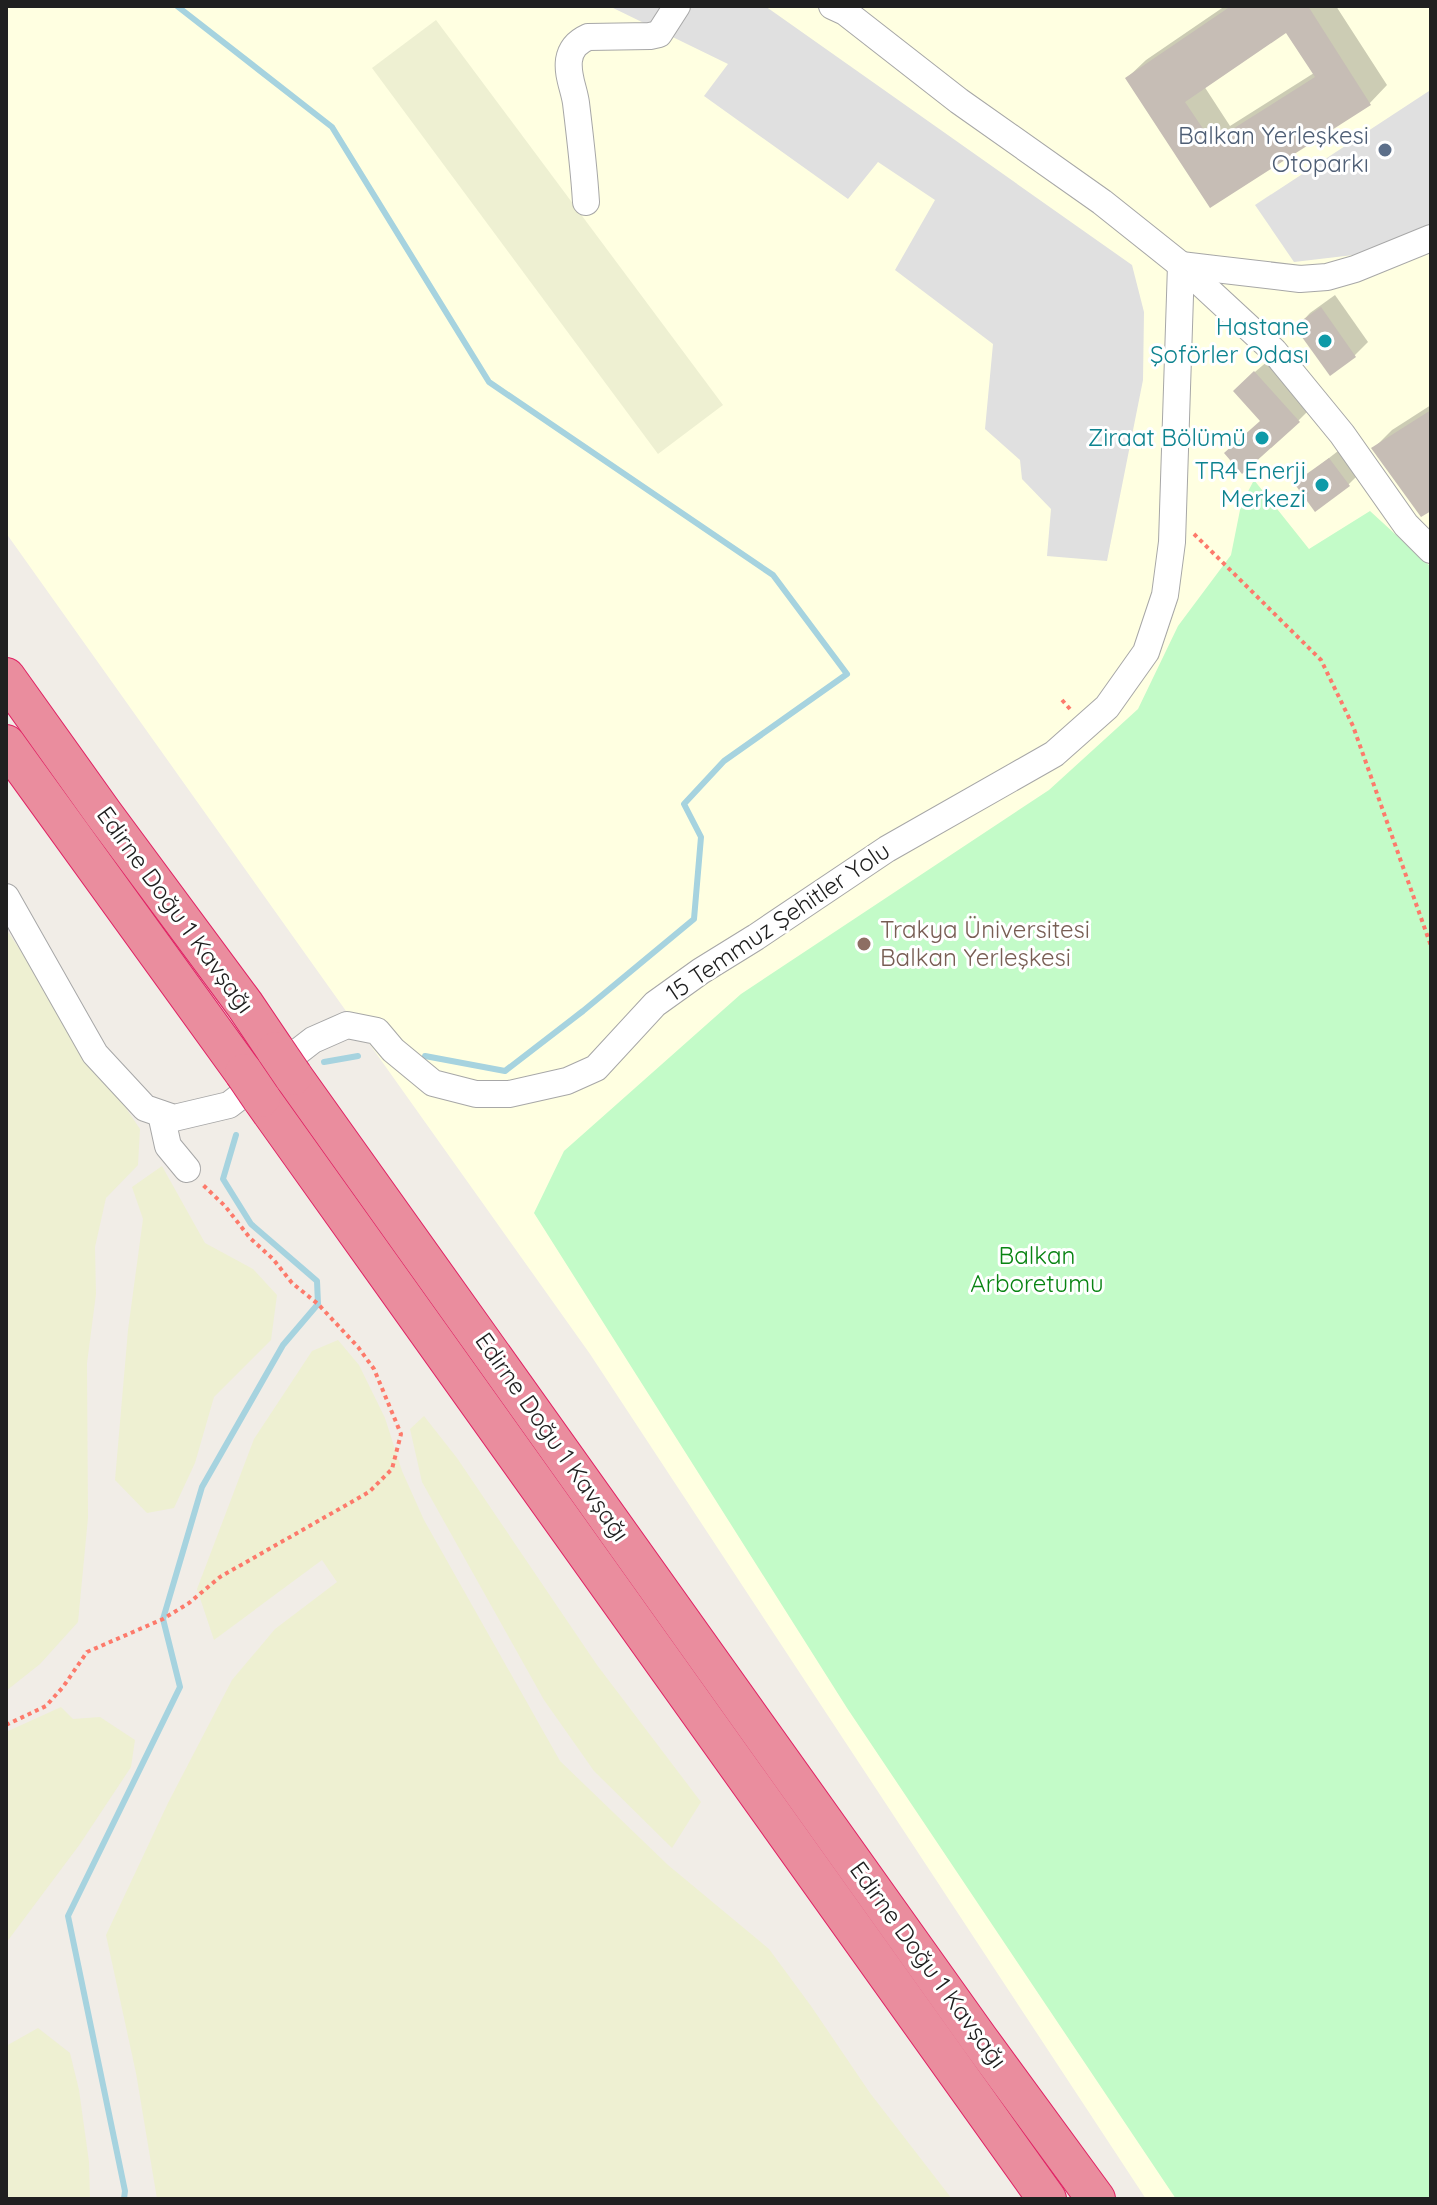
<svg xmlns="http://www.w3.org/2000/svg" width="1437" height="2205" viewBox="0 0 1437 2205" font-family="Quicksand,sans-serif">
<rect width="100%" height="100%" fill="#f1ede7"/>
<!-- education -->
<path fill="#ffffe1" d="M 6,6 L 1431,6 L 1431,2199 L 1146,2199 L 590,1354 L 6,533 Z"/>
<!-- farmland -->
<g fill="#eef0d2">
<path d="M 436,20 L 723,405 L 658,454 L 372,68 Z"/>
<path d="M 6,929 L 140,1129 L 138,1165 L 106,1198 L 95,1247 L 96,1294 L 87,1363 L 88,1518 L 78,1622 L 40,1664 L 6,1691 Z"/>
<path d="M 162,1166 L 205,1243 L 253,1269 L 277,1295 L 271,1340 L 214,1397 L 195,1463 L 174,1508 L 147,1513 L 115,1480 L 128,1330 L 143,1219 L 132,1187 Z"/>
<path d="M 338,1340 L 359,1365 L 385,1418 L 402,1471 L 424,1520 L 560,1761 L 668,1865 L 769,1949 L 811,2006 L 870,2093 L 952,2199 L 157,2199 L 136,2073 L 106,1935 L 168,1803 L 232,1680 L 275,1629 L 337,1582 L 322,1560 L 214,1640 L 197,1589 L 254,1439 L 312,1351 Z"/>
<path d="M 424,1416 L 457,1458 L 597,1665 L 701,1802 L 672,1848 L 594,1771 L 544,1700 L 422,1482 L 410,1429 Z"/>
<path d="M 61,1707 L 73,1719 L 100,1717 L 135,1740 L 131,1767 L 80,1844 L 6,1943 L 6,1732 Z"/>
<path d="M 38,2028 L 70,2053 L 79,2090 L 89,2162 L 90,2199 L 6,2199 L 6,2046 Z"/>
</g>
<!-- park -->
<path fill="#c3fbc8" d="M 1254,480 L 1309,549 L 1370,511 L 1431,567 L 1431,2199 L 1176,2199 L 847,1708 L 534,1213 L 564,1151 L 741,994 L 1049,790 L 1138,709 L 1178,626 L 1231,555 L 1241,505 Z"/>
<!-- parking -->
<g fill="#e0e0e0">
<path d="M 609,6 L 765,6 L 1132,265 L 1144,312 L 1143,380 L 1107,561 L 1047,556 L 1051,509 L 1022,479 L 1020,460 L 985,429 L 993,344 L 895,270 L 935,200 L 878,162 L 848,199 L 704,96 L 728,64 Z"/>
<path d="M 1429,91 L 1431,94 L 1431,226 L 1362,254 L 1294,262 L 1255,205 Z"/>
</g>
<!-- shadow -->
<g fill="#0003" fill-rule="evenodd">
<path d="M 1225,6 L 1336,6 L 1387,85 L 1369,104 L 1210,205 L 1127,78 L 1146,60 ZM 1286,31 L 1314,73 L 1230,126 L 1204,86 Z"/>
<path d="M 1335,295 L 1368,342 L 1355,355 L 1330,373 L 1297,327 L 1310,313 Z"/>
<path d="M 1269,360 L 1312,407 L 1298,421 L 1262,420 L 1249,377 Z"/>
<path d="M 1431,405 L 1431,508 L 1374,448 L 1392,430 Z"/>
<path d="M 1338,451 L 1357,476 L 1348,485 L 1297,483 Z"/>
</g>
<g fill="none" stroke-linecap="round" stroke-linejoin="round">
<!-- stream -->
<g stroke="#a6d3df" stroke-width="6">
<path d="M 177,6 L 332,127 L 489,382 L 773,575 L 847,674 L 724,761 L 684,804 L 701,837 L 694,919 L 583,1011 L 505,1071 L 425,1056"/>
<path d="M 324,1062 L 358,1056"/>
<path d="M 124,2199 L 125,2191 L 68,1916 L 180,1687 L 163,1619 L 202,1487 L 283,1345 L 318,1304 L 317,1281 L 251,1224 L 223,1179 L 236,1135"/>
</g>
</g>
<!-- building -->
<g fill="#c6bdb5" fill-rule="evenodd">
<path d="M 1231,6 L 1308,6 L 1371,105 L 1210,208 L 1125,78 ZM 1286,33 L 1315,77 L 1212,142 L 1185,102 Z"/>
<path d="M 1321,307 L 1356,357 L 1330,376 L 1294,326 Z"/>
<path d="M 1254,371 L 1300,422 L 1242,474 L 1224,453 L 1260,421 L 1233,391 Z"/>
<path d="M 1431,410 L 1431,511 L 1421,517 L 1371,448 Z"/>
<path d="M 1329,458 L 1350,486 L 1315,512 L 1294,483 Z"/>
</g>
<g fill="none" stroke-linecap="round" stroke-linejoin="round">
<defs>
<g id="minor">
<path d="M 832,6 L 845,12 L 959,101 L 1102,202 L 1181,265 L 1274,351 L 1342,434 L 1406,525 L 1431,550"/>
<path d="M 586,202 C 584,169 580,136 576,103 C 574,89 567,75 569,60 C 571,48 577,42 588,37 L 650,36 L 659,34 L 677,6"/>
<path d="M 6,897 L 95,1054 L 145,1108 L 174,1118 L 229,1105 L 313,1040 L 347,1025 L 377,1031 L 393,1050 L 433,1083 L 476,1094 L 509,1094 L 567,1081 L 596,1068 L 655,1004 L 701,971 L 756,937 L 887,849 L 1054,754 L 1107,707 L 1146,652 L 1165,595 L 1172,542 L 1181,265 L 1300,279 L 1327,277 L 1355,269 L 1431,238"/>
<path d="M 161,1114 L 168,1146 L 187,1169"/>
</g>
<g id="highway">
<path d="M 6,677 L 103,813 L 245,1005 L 276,1051"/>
<path d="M 6,744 L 244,1073"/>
<path d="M 293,1076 L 979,2039 L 1096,2199"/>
<path d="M 261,1098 C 525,1464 784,1833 1047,2199"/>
</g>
</defs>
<!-- minor casing -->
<use href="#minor" stroke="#a7a7a7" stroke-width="28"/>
<!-- highway casing -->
<use href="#highway" stroke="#e02264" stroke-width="40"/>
<!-- path -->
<g stroke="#fd7a6b" stroke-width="4" stroke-dasharray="4 4" stroke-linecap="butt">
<path d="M 1194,534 L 1321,660 L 1353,726 L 1431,946"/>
<path d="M 1062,700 L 1070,709"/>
<path d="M 6,1725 L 46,1706 L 63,1687 L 87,1652 L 163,1619 L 189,1603 L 220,1577 L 369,1492 L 392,1469 L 401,1434 L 374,1369 L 358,1347 L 318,1304 L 292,1283 L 273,1259 L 250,1238 L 225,1206 L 203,1185"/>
</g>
<!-- minor -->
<use href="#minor" stroke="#fff" stroke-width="26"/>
<!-- highway -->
<use href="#highway" stroke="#ea8d9e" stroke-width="38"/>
<defs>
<g id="highway-bridge">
<path d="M 276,1051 L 293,1076"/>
<path d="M 244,1073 L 261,1098"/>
</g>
</defs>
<!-- highway-bridge casing -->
<use href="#highway-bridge" stroke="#e02264" stroke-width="40" stroke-linecap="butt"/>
<!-- highway-bridge -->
<use href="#highway-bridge" stroke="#ea8d9e" stroke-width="38"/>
</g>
<!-- markers -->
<circle fill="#5c6f8a" stroke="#fff" stroke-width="3" cx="1385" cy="150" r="8"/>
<g fill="#0f9aa8" stroke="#fff" stroke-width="3">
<circle cx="1325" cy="341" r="8"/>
<circle cx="1262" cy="438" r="8"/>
<circle cx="1322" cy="485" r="8"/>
</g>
<circle fill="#8d6e63" stroke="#fff" stroke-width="3" cx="864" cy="944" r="8"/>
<g text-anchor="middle" stroke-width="6" stroke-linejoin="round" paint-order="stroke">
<!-- service labels -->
<g font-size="24" fill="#4e5e75" stroke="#fff" text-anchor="end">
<text x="1369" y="144">Balkan Yerleşkesi<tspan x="1369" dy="28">Otoparkı</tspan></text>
</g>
<!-- culture labels -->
<g font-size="24" fill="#0d838f" stroke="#fff" text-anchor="end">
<text x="1309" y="335">Hastane<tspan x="1309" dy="28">Şoförler Odası</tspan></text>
<text x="1246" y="446">Ziraat Bölümü</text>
<text x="1306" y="479">TR4 Enerji<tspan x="1306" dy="28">Merkezi</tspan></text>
</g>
<!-- street labels -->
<g font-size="24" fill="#202020" stroke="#fff">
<text transform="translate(175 910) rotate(54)" y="8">Edirne Doğu 1 Kavşağı</text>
<text transform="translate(778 922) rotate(-34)" y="8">15 Temmuz Şehitler Yolu</text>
<text transform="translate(552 1437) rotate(55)" y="8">Edirne Doğu 1 Kavşağı</text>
<text transform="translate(928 1965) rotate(54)" y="8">Edirne Doğu 1 Kavşağı</text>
</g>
<!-- education labels -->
<g font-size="24" fill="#785e54" stroke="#fff" text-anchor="start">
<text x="880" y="938">Trakya Üniversitesi<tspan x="880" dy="28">Balkan Yerleşkesi</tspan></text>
</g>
<!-- park labels -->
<g font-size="24" fill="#098413" stroke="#fff">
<text x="1037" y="1264">Balkan<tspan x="1037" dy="28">Arboretumu</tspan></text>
</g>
</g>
<!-- border -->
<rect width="1437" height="2205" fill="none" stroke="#202020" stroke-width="16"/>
</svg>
